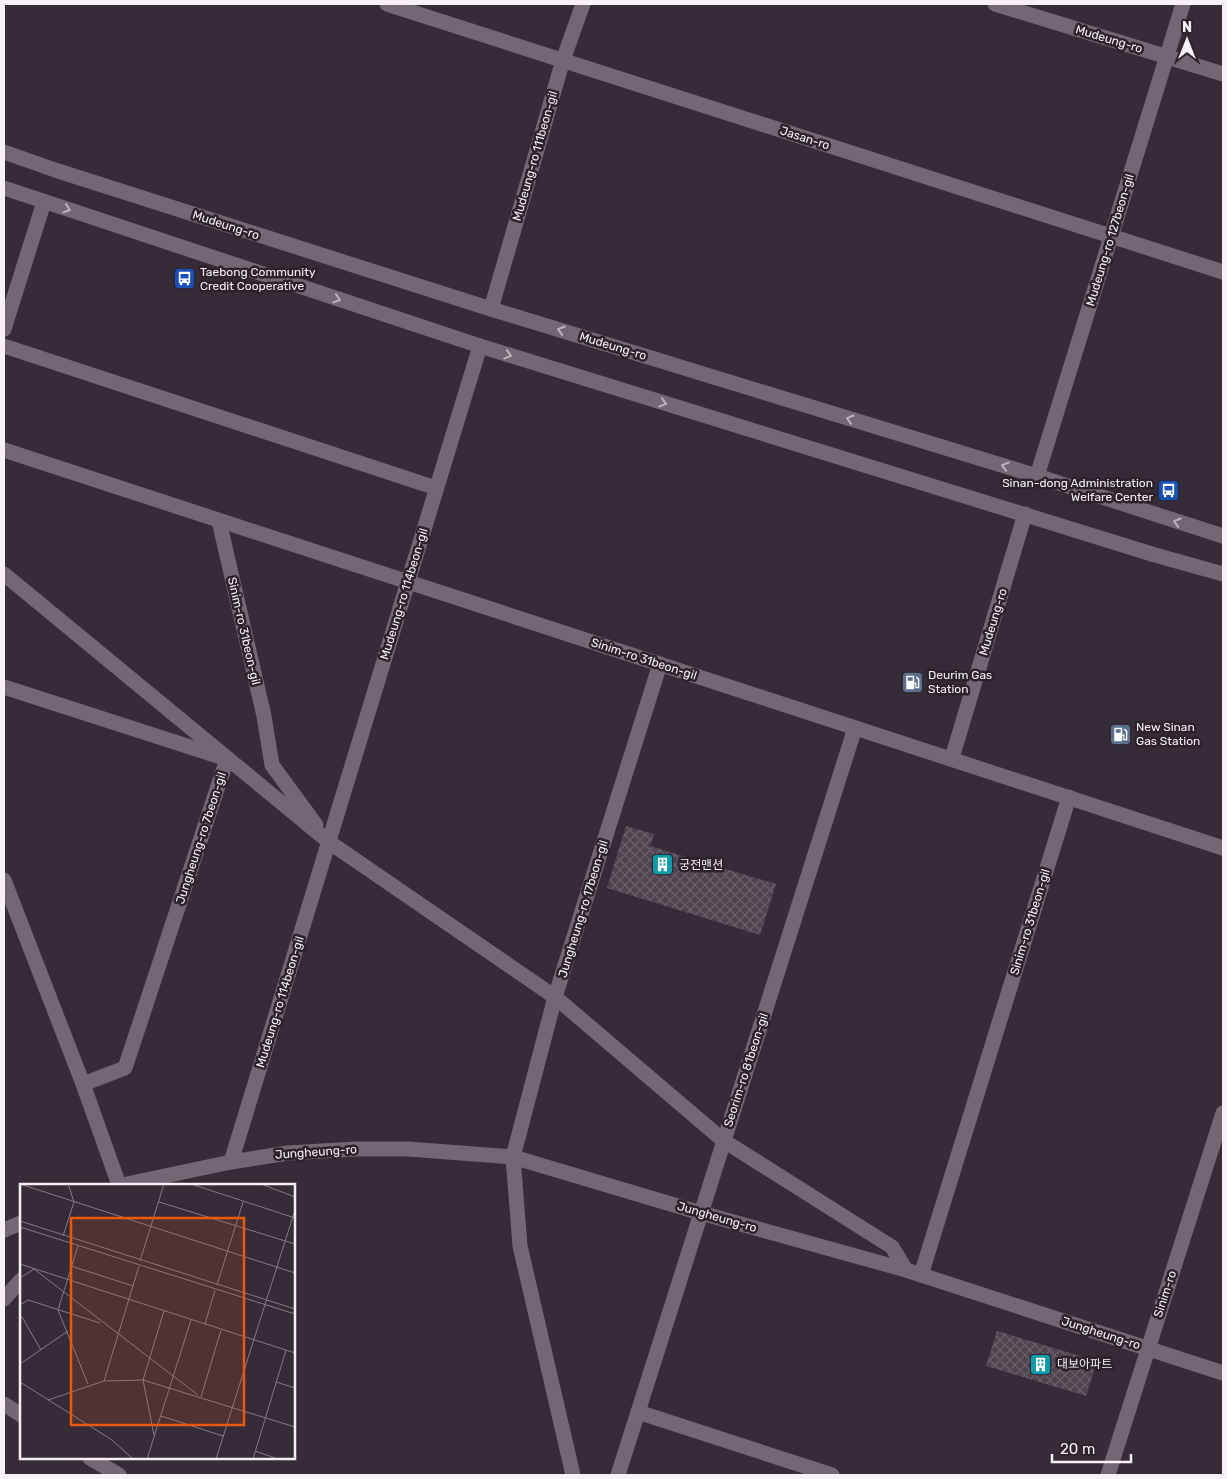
<svg xmlns="http://www.w3.org/2000/svg" width="1227" height="1479" viewBox="0 0 1227 1479" font-family="Rubik,'Noto Sans KR',sans-serif">
<defs>
<pattern id="building-cross-hatch" width="8" height="8" patternUnits="userSpaceOnUse" patternTransform="scale(1.25)"><rect width="8" height="8" fill="#4f444f"/><path d="M0 0l8 8M0 8l8-8" fill="none" stroke="#695f69"/></pattern>
</defs>
<rect width="100%" height="100%" fill="#362c37"/>
<!-- building -->
<g fill="url(#building-cross-hatch)">
<path d="M 626,826 L 654,834 L 650,846 L 776,884 L 760,935 L 607,888 Z"/>
<path d="M 997,1331 L 1097,1361 L 1086,1396 L 986,1366 Z"/>
</g>
<g fill="none" stroke-linecap="round" stroke-linejoin="round">
<!-- minor -->
<g stroke="#736774" stroke-width="15">
<path d="M 387,4 L 1223,272"/>
<path d="M 995,4 L 1223,74"/>
<path d="M 4,152 L 55,170 L 491,309 L 1037,476 L 1223,536"/>
<path d="M 4,188 L 480,346 L 1155,555 L 1223,574"/>
<path d="M 491,309 L 563,60 L 583,4"/>
<path d="M 4,329 L 44,202"/>
<path d="M 4,346 L 436,488"/>
<path d="M 4,450 L 1223,848"/>
<path d="M 1037,476 L 1183,4"/>
<path d="M 219,521 L 264,716 L 272,765 L 316,825"/>
<path d="M 4,574 L 329,842 L 555,997 L 724,1141 L 892,1247 L 906,1270"/>
<path d="M 4,687 L 227,759 L 125,1068 L 83,1084"/>
<path d="M 952,758 L 1025,514"/>
<path d="M 4,880 L 83,1084 L 119,1185"/>
<path d="M 231,1162 L 480,346"/>
<path d="M 122,1185 L 231,1162 L 288,1153 L 356,1149 L 408,1149 L 513,1157 L 701,1213 L 906,1270 L 1223,1373"/>
<path d="M 4,1230 L 21,1223"/>
<path d="M 921,1275 L 1069,797"/>
<path d="M 4,1299 L 21,1280"/>
<path d="M 4,1404 L 21,1415"/>
<path d="M 638,1412 L 832,1475"/>
<path d="M 90,1458 L 119,1475"/>
<path d="M 573,1475 L 520,1246 L 513,1157 L 555,997 L 660,664"/>
<path d="M 618,1475 L 855,728"/>
<path d="M 1108,1475 L 1223,1113"/>
</g>
</g>
<!-- one-way arrows -->
<defs><path id="oneway-chevron" d="M-2-3.5L2.5 0L-2 3.5" fill="none" stroke-width="1.6" stroke-linecap="round" stroke-linejoin="round" transform="scale(1.25)"/></defs>
<g stroke="#bcb2bc">
<use href="#oneway-chevron" transform="translate(67 209) rotate(18)"/>
<use href="#oneway-chevron" transform="translate(337 299) rotate(18)"/>
<use href="#oneway-chevron" transform="translate(561 330) rotate(-163)"/>
<use href="#oneway-chevron" transform="translate(508 355) rotate(17)"/>
<use href="#oneway-chevron" transform="translate(663 403) rotate(17)"/>
<use href="#oneway-chevron" transform="translate(850 419) rotate(-163)"/>
<use href="#oneway-chevron" transform="translate(1005 466) rotate(-163)"/>
<use href="#oneway-chevron" transform="translate(1177 522) rotate(-163)"/>
</g>
<!-- icons -->
<defs>
<symbol id="bus-square" viewBox="-11 -11 22 22"><rect x="-9" y="-9" width="18" height="18" rx="4" fill="#1a4fb4" stroke="#2c222c"/><path d="M-5-6H5V4H4V6H2V4H-2V6H-4V4H-5ZM-3.5-4V0h7V-4ZM-3.5 1.2v1.5H-2V1.2ZM2 1.2v1.5H3.5V1.2Z" fill="#fff"/></symbol>
<symbol id="fuel-square" viewBox="-11 -11 22 22"><rect x="-9" y="-9" width="18" height="18" rx="4" fill="#5c6f8a" stroke="#2c222c"/><path d="M-5.5-6h7V0h2V4h1.3V-2.5L3-4.5l.8-.8L6-3V5H2.5V1h-1V6h-7ZM-4.2-4.7v3.2H.2V-4.7Z" fill="#fff"/></symbol>
<symbol id="building-square" viewBox="-11 -11 22 22"><rect x="-9" y="-9" width="18" height="18" rx="4" fill="#0f9aa8" stroke="#2c222c"/><path d="M-4-6H4V6H1V3H-1V6H-4ZM-2.5-4.3h1.7v1.8h-1.7ZM.8-4.3h1.7v1.8H.8ZM-2.5-1h1.7V.8h-1.7ZM.8-1h1.7V.8H.8Z" fill="#fff"/></symbol>
</defs>
<g fill-rule="evenodd">
<use href="#bus-square" x="172" y="266" width="25" height="25"/>
<use href="#bus-square" x="1156" y="478" width="25" height="25"/>
<use href="#fuel-square" x="900" y="670" width="25" height="25"/>
<use href="#fuel-square" x="1108" y="722" width="25" height="25"/>
<use href="#building-square" x="650" y="852" width="25" height="25"/>
<use href="#building-square" x="1028" y="1352" width="25" height="25"/>
</g>
<g text-anchor="middle" stroke-width="5" stroke-linejoin="round" paint-order="stroke">
<!-- street labels -->
<g font-size="12" fill="#f7f0f7" stroke="#2c222c">
<text transform="translate(1109 39) rotate(17)" y="4">Mudeung-ro</text>
<text transform="translate(805 138) rotate(18)" y="4">Jasan-ro</text>
<text transform="translate(535 156) rotate(-74)" y="4">Mudeung-ro 111beon-gil</text>
<text transform="translate(226 225) rotate(18)" y="4">Mudeung-ro</text>
<text transform="translate(1110 240) rotate(-73)" y="4">Mudeung-ro 127beon-gil</text>
<text transform="translate(613 346) rotate(17)" y="4">Mudeung-ro</text>
<text transform="translate(404 594) rotate(-73)" y="4">Mudeung-ro 114beon-gil</text>
<text transform="translate(993 622) rotate(-73)" y="4">Mudeung-ro</text>
<text transform="translate(244 631) rotate(77)" y="4">Sinim-ro 31beon-gil</text>
<text transform="translate(644 659) rotate(18)" y="4">Sinim-ro 31beon-gil</text>
<text transform="translate(201 838) rotate(-72)" y="4">Jungheung-ro 7beon-gil</text>
<text transform="translate(583 909) rotate(-73)" y="4">Jungheung-ro 17beon-gil</text>
<text transform="translate(1030 922) rotate(-73)" y="4">Sinim-ro 31beon-gil</text>
<text transform="translate(280 1002) rotate(-73)" y="4">Mudeung-ro 114beon-gil</text>
<text transform="translate(746 1070) rotate(-72)" y="4">Seorim-ro 81beon-gil</text>
<text transform="translate(316 1152) rotate(-4)" y="4">Jungheung-ro</text>
<text transform="translate(717 1217) rotate(16)" y="4">Jungheung-ro</text>
<text transform="translate(1165 1294) rotate(-72)" y="4">Sinim-ro</text>
<text transform="translate(1101 1333) rotate(18)" y="4">Jungheung-ro</text>
</g>
<!-- poi labels -->
<g font-size="12" fill="#f7f0f7" stroke="#2c222c" text-anchor="start">
<text x="200" y="276">Taebong Community<tspan x="200" dy="14">Credit Cooperative</tspan></text>
<text x="1153" y="487" text-anchor="end">Sinan-dong Administration<tspan x="1153" dy="14">Welfare Center</tspan></text>
<text x="928" y="679">Deurim Gas<tspan x="928" dy="14">Station</tspan></text>
<text x="1136" y="731">New Sinan<tspan x="1136" dy="14">Gas Station</tspan></text>
<text x="679" y="869">궁전맨션</text>
<text x="1057" y="1368">대보아파트</text>
</g>
</g>
<!-- overview -->
<g transform="translate(20 1184)">
<rect width="275" height="275" fill="#362c37"/>
<path fill="none" stroke="#837a84" stroke-width="1" d="M 0,0 L 275,89M 171,0 L 275,34M 241,0 L 275,13M 139,18 L 275,60M 0,37 L 275,125M 0,43 L 275,130M 43,52 L 54,18 L 48,0M 58,62 L 38,126 L 68,200M 120,77 L 144,0M 0,80 L 275,169M 51,82 L 113,102M 0,94 L 14,85 L 178,211M 197,101 L 223,18M 0,121 L 8,116 L 80,139M 0,134 L 2,133 L 21,166M 185,140 L 195,106M 0,180 L 48,147M 84,197 L 119,82M 0,198 L 92,256 L 113,275M 256,198 L 275,204M 181,213 L 201,146M 28,216 L 84,197 L 123,196 L 275,243M 141,232 L 203,252M 134,251 L 123,196 L 144,127M 235,267 L 258,275M 127,275 L 171,136M 196,275 L 275,26M 233,275 L 266,166"/>
<path fill="#e8590c" fill-opacity="0.15" stroke="#e8590c" stroke-width="2.5" d="M 51,34 L 224,34 L 224,241 L 51,241 Z"/>
<rect width="275" height="275" fill="none" stroke="#f7f0f7" stroke-width="2.5"/>
</g>
<!-- border -->
<rect width="1227" height="1479" fill="none" stroke="#f7f0f7" stroke-width="10"/>
<!-- north arrow -->
<g transform="translate(1187 40)" stroke="#2c222c" stroke-width="4" paint-order="stroke">
<path d="M0-4L9 19L0 12L-9 19Z" fill="#f7f0f7"/>
<text y="-8" font-size="14" font-weight="bold" text-anchor="middle" fill="#f7f0f7">N</text>
</g>
<!-- scale -->
<path d="M1052 1454v8h79v-8" fill="none" stroke="#f7f0f7" stroke-width="2.5"/>
<text x="1060" y="1454" font-size="15" fill="#f7f0f7" stroke="#2c222c" stroke-width="4" paint-order="stroke">20 m</text>
</svg>
